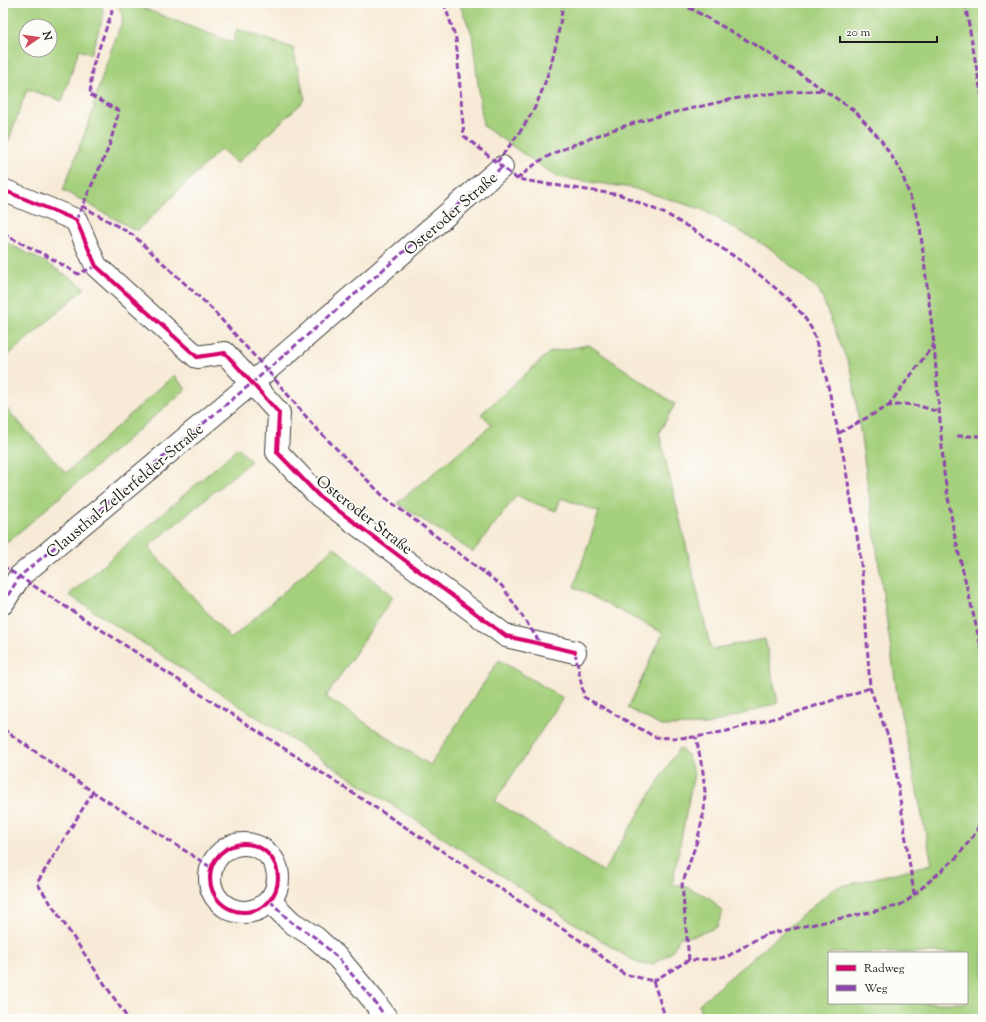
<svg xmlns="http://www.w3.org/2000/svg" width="986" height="1022" viewBox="0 0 986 1022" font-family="'Sorts Mill Goudy',serif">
<rect width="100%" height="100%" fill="#fdfcf7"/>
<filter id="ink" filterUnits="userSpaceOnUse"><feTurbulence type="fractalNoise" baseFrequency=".025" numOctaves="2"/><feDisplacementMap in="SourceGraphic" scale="8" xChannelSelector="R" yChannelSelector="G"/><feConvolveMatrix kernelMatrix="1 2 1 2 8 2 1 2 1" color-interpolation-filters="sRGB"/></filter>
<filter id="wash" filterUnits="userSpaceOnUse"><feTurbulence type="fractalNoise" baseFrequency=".012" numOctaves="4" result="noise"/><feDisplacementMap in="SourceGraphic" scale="16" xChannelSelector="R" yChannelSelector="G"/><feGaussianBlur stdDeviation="0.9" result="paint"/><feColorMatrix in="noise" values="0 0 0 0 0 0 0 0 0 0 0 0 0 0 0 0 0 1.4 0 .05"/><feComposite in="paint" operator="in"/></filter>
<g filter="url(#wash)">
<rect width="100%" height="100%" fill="#f7ebd7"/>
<!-- green -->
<g fill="#a5d07d" stroke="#60764c" fill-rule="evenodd">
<path d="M 3,3 L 100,3 L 104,14 L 91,54 L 79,50 L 62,101 L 27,89 L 3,156 ZM 26,26 L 50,26 L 50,50 L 26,50 Z"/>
<path d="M 118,3 L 136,3 L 140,7 L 233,43 L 237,29 L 293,48 L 305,100 L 237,163 L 221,149 L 137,231 L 63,190 L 95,106 L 93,105 L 110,53 L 123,19 Z"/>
<path d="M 459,3 L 983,3 L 983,1019 L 701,1019 L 699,1004 L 834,888 L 932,864 L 897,694 L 852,373 L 819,290 L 771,249 L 701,209 L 632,188 L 557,177 L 483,126 L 472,34 ZM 829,953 L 967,953 L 967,1003 L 829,1003 Z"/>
<path d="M 3,241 L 47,263 L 85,288 L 3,360 Z"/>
<path d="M 589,345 L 675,404 L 659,433 L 711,649 L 765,639 L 778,703 L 707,725 L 661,726 L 628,708 L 663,633 L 574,587 L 599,512 L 561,498 L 556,511 L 526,500 L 517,495 L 473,552 L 397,503 L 492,425 L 481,414 L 550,352 Z"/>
<path d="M 174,375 L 186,389 L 3,546 L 3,405 L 66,473 Z"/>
<path d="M 238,448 L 251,461 L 148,547 L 231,639 L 334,547 L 393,597 L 326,697 L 430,765 L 499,660 L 563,698 L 495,801 L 603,872 L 679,748 L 687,755 L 694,773 L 672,885 L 682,885 L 710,898 L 722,912 L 717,927 C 705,932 693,937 680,937 L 671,953 L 653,964 L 639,964 L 611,947 L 69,595 Z"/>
</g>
</g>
<g filter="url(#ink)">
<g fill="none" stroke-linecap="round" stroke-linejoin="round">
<defs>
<path id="pedestrian" d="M 3,603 L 20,576 L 252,383 L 502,167"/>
<g id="minor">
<path d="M 3,190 L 76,220 L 96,266 L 197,357 L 225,353 L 279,413 L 277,452 L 319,496 L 506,636 L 575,652"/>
<circle cx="244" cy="878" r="34"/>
<path d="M 270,901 L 291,922 L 316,938 L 339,959 L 374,1001 L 387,1019"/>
</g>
</defs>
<!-- pedestrian casing -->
<use href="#pedestrian" stroke="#3d3b38" stroke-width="24"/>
<!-- minor casing -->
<use href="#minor" stroke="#3d3b38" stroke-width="24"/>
<!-- pedestrian -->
<use href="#pedestrian" stroke="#fff" stroke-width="22"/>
<!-- minor -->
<use href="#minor" stroke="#fff" stroke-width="22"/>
<!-- quiet -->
<g stroke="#8e44ad" stroke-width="3" stroke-dasharray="6 3" stroke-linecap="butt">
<path d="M 444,3 L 456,39 L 464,136 L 517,179 L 547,184 L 621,195 L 640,203 L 668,215 L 695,231 L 743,262 L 766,280 L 789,300 L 803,315 L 813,331 L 827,381 L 844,459 L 859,547 L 863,581 L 870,688 L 889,739 L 895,765 L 914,894"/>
<path d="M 681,3 L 757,46 L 803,76 L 855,111 L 881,140 L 900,169 L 914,207 L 920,227 L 934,344 L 944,473 L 954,533 L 983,655"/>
<path d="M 965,3 L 983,104"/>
<path d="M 497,162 C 510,145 524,128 534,109 C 549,79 559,37 563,3"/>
<path d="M 517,179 L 538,162 L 554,153 L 578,143 L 609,131 L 650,118 L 698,107 L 733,99 L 766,94 L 824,90"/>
<path d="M 82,206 L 133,235 L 211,308 L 267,370 L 314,426 L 384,497 L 502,586 L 541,644"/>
<path d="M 76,220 L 109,147 L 119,111 L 90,95 L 92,68 L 112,12 L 110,3"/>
<path d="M 3,234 L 49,257 L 78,274 L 96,266"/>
<path d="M 888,406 L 934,344"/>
<path d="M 839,433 L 888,406 L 905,404 L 919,406 L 939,412"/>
<path d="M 957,436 L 983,436"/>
<path d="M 3,566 L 587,945 L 624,974 L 653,981"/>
<path d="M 3,603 L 20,576 L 252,383 L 502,167"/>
<path d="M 575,652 L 584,697 L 655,737 L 672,738 L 696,737 L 727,731 L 797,712 L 870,688"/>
<path d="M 3,729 L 93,792 L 212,868"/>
<path d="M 93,792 L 37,883 L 128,1019"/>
<path d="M 270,901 L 291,922 L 316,938 L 339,959 L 374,1001 L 387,1019"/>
<path d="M 689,960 L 682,885 L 698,838 L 704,811 L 705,792 L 703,772 L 696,737"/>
<path d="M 653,981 L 689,960 L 717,959 L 728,956 L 755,940 L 768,934 L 898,906 L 907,901 L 957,857 L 974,835 L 983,819"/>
<path d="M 653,981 L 666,1019"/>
</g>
<defs>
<g id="cycleway">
<path d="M 3,190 L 76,220 L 96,266 L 197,357 L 225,353 L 279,413 L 277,452 L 319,496 L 506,636 L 575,652"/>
<circle cx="244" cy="878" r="34"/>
</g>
</defs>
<!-- cycleway casing -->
<use href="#cycleway" stroke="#fdfcf7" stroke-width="6"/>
<!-- cycleway -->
<use href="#cycleway" stroke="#d6006c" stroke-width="4"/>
</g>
</g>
<g text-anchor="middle" stroke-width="3.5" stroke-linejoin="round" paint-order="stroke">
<!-- street labels -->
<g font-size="16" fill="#1c1c1c" stroke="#fdfcf7">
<text transform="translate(450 213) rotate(-41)" y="6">Osteroder Straße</text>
<text transform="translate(124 490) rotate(-40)" y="6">Clausthal-Zellerfelder-Straße</text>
<text transform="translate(365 514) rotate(38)" y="6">Osteroder Straße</text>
</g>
</g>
<!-- margin -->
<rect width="986" height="1022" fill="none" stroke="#fdfcf7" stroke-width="16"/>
<!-- legend -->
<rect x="828" y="952" width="140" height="52" fill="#fdfcf7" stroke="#a3a29f"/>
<rect x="836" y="965" width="20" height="6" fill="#d6006c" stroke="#a3a29f"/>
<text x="864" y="972" font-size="12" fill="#1c1c1c">Radweg</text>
<rect x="836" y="985" width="20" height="6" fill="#8e44ad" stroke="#a3a29f"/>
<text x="864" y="992" font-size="12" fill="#1c1c1c">Weg</text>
<!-- north arrow -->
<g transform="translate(38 38) rotate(77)"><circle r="19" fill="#fdfcf7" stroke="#a3a29f"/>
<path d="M0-3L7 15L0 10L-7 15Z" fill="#d1495b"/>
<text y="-6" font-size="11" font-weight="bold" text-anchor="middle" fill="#1c1c1c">N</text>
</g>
<!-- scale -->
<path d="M840 36v6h97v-6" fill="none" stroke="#1c1c1c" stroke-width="2"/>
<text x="846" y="36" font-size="12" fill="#1c1c1c" stroke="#fdfcf7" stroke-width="3" paint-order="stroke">20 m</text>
</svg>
